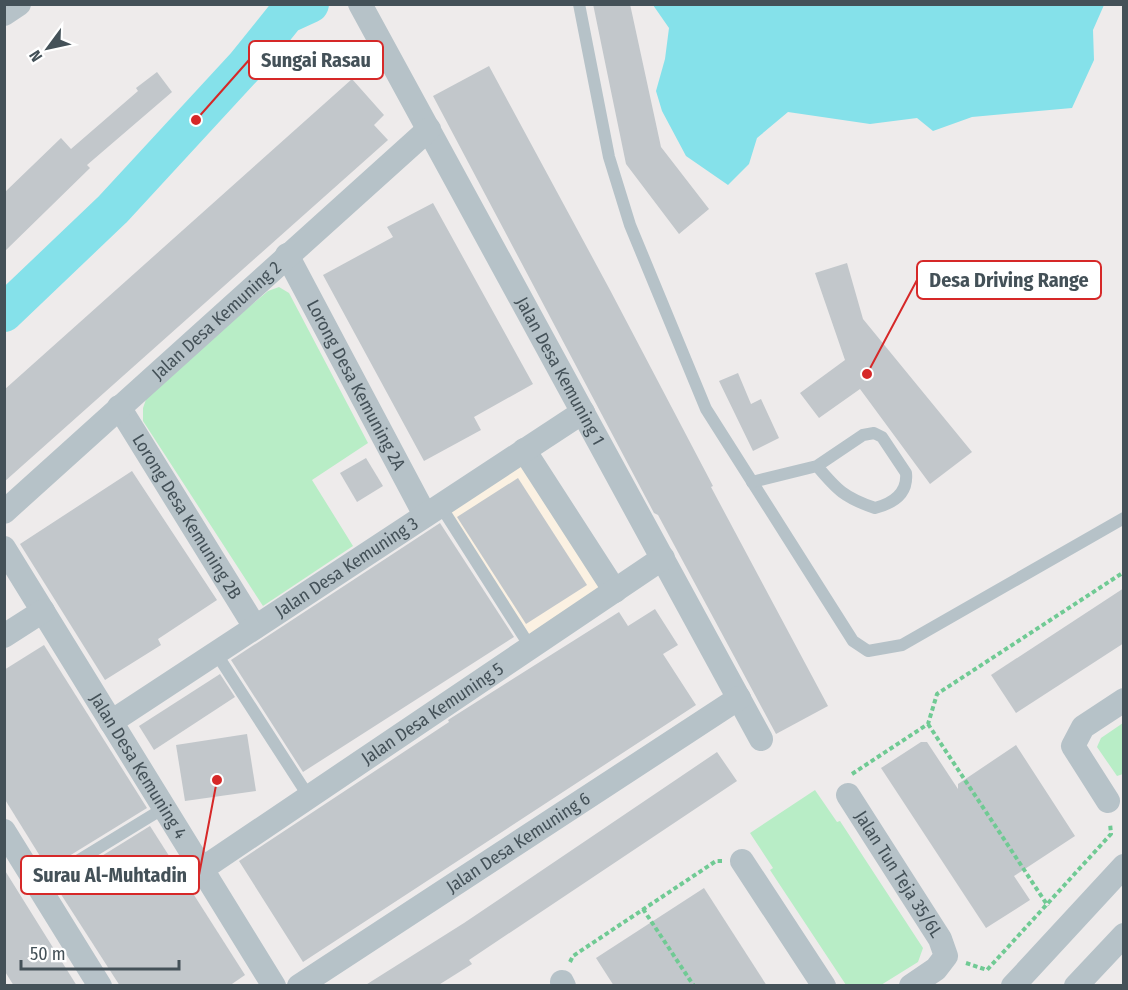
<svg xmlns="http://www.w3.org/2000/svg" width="1128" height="990" viewBox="0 0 1128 990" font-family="'Fira Sans Condensed',sans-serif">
<rect width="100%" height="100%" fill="#eeebeb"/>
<!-- commercial -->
<path fill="#fbf1e2" d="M 523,463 L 605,589 L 532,639 L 449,511 Z"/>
<!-- green -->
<g fill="#b8edc6">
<path d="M 279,287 L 289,293 L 368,443 L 312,480 L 353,546 L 263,606 L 143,421 L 143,408 L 149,391 L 268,291 Z"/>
<path d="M 1123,723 L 1123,774 L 1117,776 L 1097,747 L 1101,738 Z"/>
<path d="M 815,790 L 837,822 L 840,821 L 923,948 L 918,962 L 881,985 L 846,985 L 770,870 L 773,868 L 750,833 Z"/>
</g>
<!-- water -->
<path fill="#85e1ea" d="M 653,5 L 1104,5 L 1093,30 L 1094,60 L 1072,108 L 972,117 L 933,131 L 917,118 L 870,124 L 788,112 L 757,138 L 749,164 L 728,185 L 686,156 L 662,111 L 656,91 L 665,59 L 669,28 Z"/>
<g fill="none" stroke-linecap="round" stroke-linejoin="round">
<!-- river -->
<path stroke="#85e1ea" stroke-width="38" d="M 4,313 L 113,209 L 245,66 L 286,15 L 310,4"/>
</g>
<!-- building -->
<g fill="#c2c7cb">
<path d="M 593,4 L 630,4 L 661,147 L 709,209 L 679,234 L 626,164 Z"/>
<path d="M 489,66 L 610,290 L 713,486 L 711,487 L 828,706 L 776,734 L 658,515 L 654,513 L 433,96 Z"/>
<path d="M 157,72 L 172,92 L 87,165 L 90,168 L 4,252 L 4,193 L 61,138 L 71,149 L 138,91 L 136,88 Z"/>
<path d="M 352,79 L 384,115 L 374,125 L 388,140 L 4,482 L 4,390 Z"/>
<path d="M 433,203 L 533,384 L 474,417 L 481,430 L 424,461 L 323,275 L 393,237 L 387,227 Z"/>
<path d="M 847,263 L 863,319 L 972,452 L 930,484 L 860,389 L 819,418 L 800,393 L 845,360 L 815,273 Z"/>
<path d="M 738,373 L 751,404 L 761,399 L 779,438 L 753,451 L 719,381 Z"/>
<path d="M 366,458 L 383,486 L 357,502 L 340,473 Z"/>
<path d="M 132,471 L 217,600 L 158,639 L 161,645 L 105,680 L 20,544 Z"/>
<path d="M 518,478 L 587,585 L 526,624 L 457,517 Z"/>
<path d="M 440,523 L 514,637 L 303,772 L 231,660 Z"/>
<path d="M 1124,588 L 1124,643 L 1016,713 L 991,675 Z"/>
<path d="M 655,609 L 678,645 L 663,654 L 696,705 L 303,962 L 239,861 L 449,722 L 448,720 L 459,713 L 619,612 L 628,626 Z"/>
<path d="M 44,645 L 147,808 L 48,869 L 4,798 L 4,670 Z"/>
<path d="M 220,674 L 235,697 L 154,750 L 139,726 Z"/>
<path d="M 247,734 L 256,791 L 185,801 L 176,745 Z"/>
<path d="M 921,742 L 927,742 L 958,789 L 958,784 L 1016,745 L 1075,836 L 1014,876 L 1030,900 L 986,928 L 881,768 Z"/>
<path d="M 717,752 L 737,781 L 469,960 L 472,964 L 437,986 L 364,986 L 464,923 Z"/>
<path d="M 150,826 L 245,975 L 229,986 L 120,986 L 55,885 Z"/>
<path d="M 4,869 L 47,938 L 77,986 L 14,986 L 4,970 Z"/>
<path d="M 704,888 L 767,986 L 614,986 L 596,958 Z"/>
</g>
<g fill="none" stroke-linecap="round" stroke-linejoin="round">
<!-- path -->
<g stroke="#70ca94" stroke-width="4" stroke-dasharray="4.5 3" stroke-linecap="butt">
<path d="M 928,724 L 1048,906"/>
<path d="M 852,774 L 928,724 L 937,694 L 1124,572"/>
<path d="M 643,909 L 694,986"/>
<path d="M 570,962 L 573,956 L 716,861 L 722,861"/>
<path d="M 966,963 L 987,970 L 1111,834 L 1110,823"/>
</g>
<!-- lane -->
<g stroke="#b6c2c8" stroke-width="12">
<path d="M 579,4 L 609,157 L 630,225 L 706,409 L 853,641 L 868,651 L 902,645 L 1124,518"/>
<path d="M 752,482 L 817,466 L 863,435 L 874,433 L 882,437 L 906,473 C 908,493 894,503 875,508 C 845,498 837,490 817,466"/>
<path d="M 440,505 L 531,648"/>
<path d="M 216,653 L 309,797"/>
<path d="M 38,885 L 164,808"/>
</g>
<!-- street -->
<g stroke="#b6c2c8" stroke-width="24">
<path id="s1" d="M 360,4 L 761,739"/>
<path d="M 4,14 L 19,4"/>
<path id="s2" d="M 287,255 L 425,515"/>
<path id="s3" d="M 119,407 L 255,627"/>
<path d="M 524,450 L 615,591"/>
<path id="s4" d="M 4,512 L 429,129"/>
<path id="s5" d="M 4,548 L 274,986"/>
<path d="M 4,636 L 43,611"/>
<path id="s6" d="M 111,722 L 583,412"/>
<path id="s7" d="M 848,795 L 940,939 L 946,956 L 936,969 L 911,986"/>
<path d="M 1108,801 L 1073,746 L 1083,727 L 1124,700"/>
<path d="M 4,831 L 100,986"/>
<path d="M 742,861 L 824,986"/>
<path id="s8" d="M 202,869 L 663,558"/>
<path d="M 562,982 L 564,986"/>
<path id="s9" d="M 299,986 L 739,698"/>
<path d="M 1013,986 L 1124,866"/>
<path d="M 1076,986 L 1124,935"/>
</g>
</g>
<g text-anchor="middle" stroke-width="4.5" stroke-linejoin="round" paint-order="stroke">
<!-- street labels -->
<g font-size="18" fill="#445158" stroke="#fff">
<text dy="6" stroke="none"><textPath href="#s4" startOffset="286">Jalan Desa Kemuning 2</textPath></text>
<text dy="6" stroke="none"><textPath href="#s1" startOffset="418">Jalan Desa Kemuning 1</textPath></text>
<text dy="6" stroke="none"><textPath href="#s2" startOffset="147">Lorong Desa Kemuning 2A</textPath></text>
<text dy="6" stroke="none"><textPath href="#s3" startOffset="129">Lorong Desa Kemuning 2B</textPath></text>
<text dy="6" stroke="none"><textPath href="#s6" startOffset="282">Jalan Desa Kemuning 3</textPath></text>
<text dy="6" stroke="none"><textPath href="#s8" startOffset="278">Jalan Desa Kemuning 5</textPath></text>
<text dy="6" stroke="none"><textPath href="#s5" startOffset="256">Jalan Desa Kemuning 4</textPath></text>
<text dy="6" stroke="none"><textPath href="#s9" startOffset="262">Jalan Desa Kemuning 6</textPath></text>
<text dy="6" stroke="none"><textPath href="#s7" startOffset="94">Jalan Tun Teja 35/6L</textPath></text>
</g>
</g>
<!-- callouts -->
<path fill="none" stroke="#d62828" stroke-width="2" d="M196 120L249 60M867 374L917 280M217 780L199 875"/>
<g fill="#d62828" stroke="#fff" stroke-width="2">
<circle cx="196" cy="120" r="6"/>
<circle cx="867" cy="374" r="6"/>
<circle cx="217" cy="780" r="6"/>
</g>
<g fill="#fff" stroke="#d62828" stroke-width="2">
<rect x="249" y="41" width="134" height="38" rx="6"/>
<rect x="917" y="261" width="184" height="38" rx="6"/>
<rect x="21" y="856" width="178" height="38" rx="6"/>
</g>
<g font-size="20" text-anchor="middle" font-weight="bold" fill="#445158">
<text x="316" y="67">Sungai Rasau</text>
<text x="1009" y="287">Desa Driving Range</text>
<text x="110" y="882">Surau Al-Muhtadin</text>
</g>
<!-- border -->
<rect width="1128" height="990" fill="none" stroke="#445158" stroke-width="12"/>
<!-- north arrow -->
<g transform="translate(48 48) rotate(237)" stroke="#ffffff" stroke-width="4.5" paint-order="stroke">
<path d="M0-4.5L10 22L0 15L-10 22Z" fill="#445158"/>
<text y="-9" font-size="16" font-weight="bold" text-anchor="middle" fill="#445158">N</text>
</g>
<!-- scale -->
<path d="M21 960v9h158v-9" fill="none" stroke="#445158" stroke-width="3"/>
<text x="30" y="960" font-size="18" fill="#445158" stroke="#ffffff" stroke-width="4.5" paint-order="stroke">50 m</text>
</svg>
